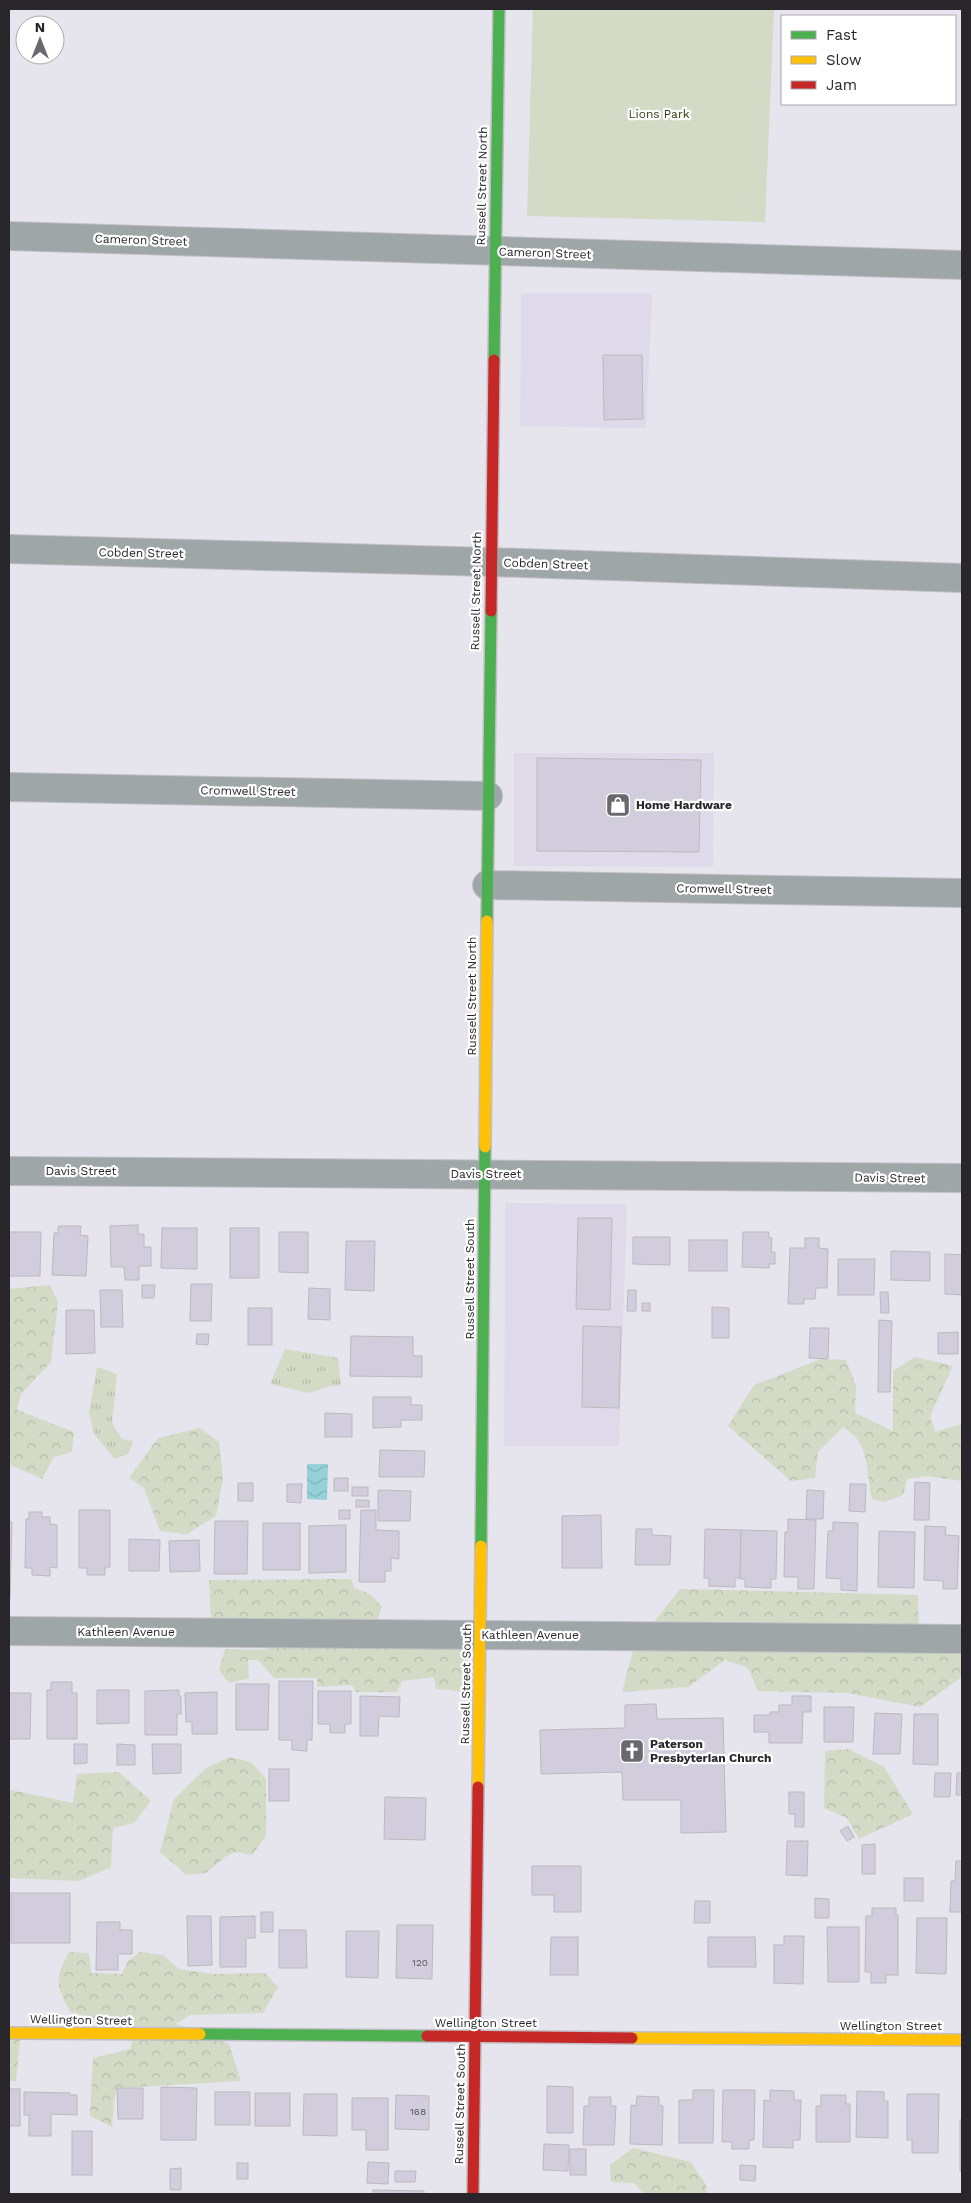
<svg xmlns="http://www.w3.org/2000/svg" width="971" height="2203" viewBox="0 0 971 2203" font-family="'Work Sans',sans-serif">
<defs>
<pattern id="grass-tufts" width="24" height="20" patternUnits="userSpaceOnUse" patternTransform="scale(1.25)"><rect width="24" height="20" fill="#d3dbc7"/><path d="M3 7l-1-3M5 7V3M7 7l1-3M15 17l-1-3M17 17v-4M19 17l1-3" fill="none" stroke="#b5bcab"/></pattern>
<pattern id="forest-crowns" width="20" height="18" patternUnits="userSpaceOnUse" patternTransform="scale(1.25)"><rect width="20" height="18" fill="#d3dbc7"/><path d="M2 6a3 3 0 1 1 6 0M12 15a3 3 0 1 1 6 0" fill="none" stroke="#b5bcab"/></pattern>
<pattern id="water-waves" width="16" height="10" patternUnits="userSpaceOnUse" patternTransform="scale(1.25)"><rect width="16" height="10" fill="#94d2d8"/><path d="M0 5q4-4 8 0t8 0" fill="none" stroke="#80b4ba"/></pattern>
</defs>
<rect width="100%" height="100%" fill="#e6e4ec"/>
<!-- built -->
<g fill="#dfdaea">
<path d="M 521,293 L 652,293 L 646,428 L 520,426 Z"/>
<path d="M 514,753 L 714,753 L 713,867 L 514,866 Z"/>
<path d="M 505,1203 L 627,1204 L 619,1446 L 504,1446 Z"/>
</g>
<!-- grass -->
<g fill="url(#grass-tufts)">
<path d="M 285,1349 L 338,1358 L 341,1386 L 331,1386 L 309,1393 L 270,1384 Z"/>
<path d="M 97,1367 L 117,1374 L 112,1423 L 122,1439 L 133,1441 L 129,1453 L 115,1459 L 94,1434 L 89,1412 Z"/>
</g>
<!-- forest -->
<g fill="url(#forest-crowns)">
<path d="M 50,1285 L 58,1302 L 51,1362 L 21,1394 L 17,1410 L 74,1432 L 72,1452 L 54,1457 L 42,1479 L 9,1464 L 9,1289 Z"/>
<path d="M 915,1357 L 953,1366 L 930,1416 L 935,1432 L 962,1424 L 962,1481 L 927,1476 L 907,1479 L 903,1495 L 884,1502 L 872,1499 C 868,1481 868,1454 858,1440 C 855,1435 848,1431 843,1427 L 818,1452 L 815,1478 L 791,1481 L 728,1426 L 754,1385 L 821,1359 L 846,1360 L 856,1386 L 855,1413 L 893,1431 L 893,1371 Z"/>
<path d="M 200,1428 L 219,1442 L 223,1478 L 216,1516 L 187,1534 L 160,1531 L 144,1488 L 129,1478 L 158,1438 Z"/>
<path d="M 351,1579 L 354,1588 L 370,1594 L 382,1606 L 370,1646 L 382,1650 L 390,1624 L 427,1625 L 470,1657 L 469,1692 L 436,1689 L 434,1677 L 402,1681 L 397,1692 L 356,1692 L 352,1685 L 317,1687 L 317,1678 L 274,1678 L 258,1660 L 248,1660 L 249,1678 L 229,1683 L 219,1670 L 225,1649 L 267,1650 L 265,1621 L 211,1618 L 209,1580 Z"/>
<path d="M 680,1589 L 918,1595 L 919,1629 L 962,1644 L 962,1677 L 920,1707 L 847,1693 L 758,1691 L 748,1668 L 725,1660 L 688,1687 L 622,1692 L 634,1647 Z"/>
<path d="M 849,1749 L 884,1767 L 913,1814 L 859,1839 L 847,1818 L 824,1808 L 825,1751 Z"/>
<path d="M 230,1757 L 251,1762 L 266,1779 L 266,1836 L 252,1855 L 235,1852 L 225,1857 L 206,1873 L 187,1875 L 160,1852 L 174,1799 L 206,1768 Z"/>
<path d="M 119,1772 L 151,1801 L 134,1823 L 113,1828 L 111,1867 L 79,1881 L 9,1878 L 9,1792 L 11,1790 L 73,1803 L 77,1774 Z"/>
<path d="M 69,1952 L 89,1953 L 91,1973 L 122,1974 L 128,1961 L 140,1952 L 163,1955 L 179,1969 L 213,1974 L 265,1973 L 278,1987 L 263,2013 L 190,2015 L 176,2024 L 229,2044 L 241,2081 L 117,2088 L 114,2100 L 112,2127 L 90,2116 L 93,2058 L 131,2049 L 133,2027 L 70,2012 C 56,1984 54,1981 69,1952 Z"/>
<path d="M 9,2028 L 20,2040 L 16,2081 L 9,2081 Z"/>
<path d="M 633,2148 L 691,2162 L 706,2185 L 707,2194 L 644,2194 L 634,2183 L 611,2182 L 610,2165 Z"/>
</g>
<!-- park -->
<path fill="#d3dbc7" d="M 533,9 L 774,9 L 765,222 L 527,216 Z"/>
<!-- water -->
<path fill="url(#water-waves)" d="M 307,1464 L 328,1464 L 327,1500 L 307,1499 Z"/>
<!-- building -->
<g fill="#d2cddc" stroke="#bab9be">
<path d="M 603,355 L 642,355 L 643,419 L 604,420 Z"/>
<path d="M 537,758 L 701,760 L 699,852 L 537,851 Z"/>
<path d="M 578,1218 L 612,1218 L 610,1310 L 576,1309 Z"/>
<path d="M 138,1225 L 138,1234 L 144,1234 L 144,1247 L 151,1247 L 151,1266 L 139,1266 L 139,1280 L 125,1280 L 124,1267 L 111,1267 L 110,1226 Z"/>
<path d="M 58,1226 L 81,1226 L 80,1235 L 88,1236 L 86,1276 L 52,1275 L 54,1233 L 58,1233 Z"/>
<path d="M 162,1228 L 197,1228 L 197,1269 L 161,1268 Z"/>
<rect x="230" y="1228" width="29" height="50"/>
<path d="M 9,1232 L 41,1232 L 40,1276 L 9,1276 Z"/>
<path d="M 279,1232 L 308,1232 L 308,1273 L 279,1272 Z"/>
<path d="M 743,1232 L 769,1232 L 769,1238 L 772,1238 L 771,1252 L 775,1252 L 775,1264 L 769,1264 L 769,1268 L 742,1267 Z"/>
<path d="M 633,1237 L 670,1237 L 670,1265 L 633,1264 Z"/>
<path d="M 805,1238 L 819,1238 L 819,1248 L 828,1249 L 827,1288 L 816,1288 L 815,1299 L 804,1299 L 804,1304 L 788,1304 L 790,1248 L 805,1248 Z"/>
<rect x="689" y="1240" width="38" height="31"/>
<path d="M 346,1241 L 375,1241 L 374,1291 L 345,1290 Z"/>
<path d="M 891,1251 L 930,1252 L 930,1281 L 891,1280 Z"/>
<path d="M 945,1254 L 962,1255 L 962,1295 L 945,1294 Z"/>
<path d="M 838,1259 L 875,1259 L 874,1295 L 838,1295 Z"/>
<path d="M 191,1284 L 212,1284 L 211,1321 L 190,1321 Z"/>
<path d="M 142,1285 L 155,1285 L 154,1298 L 142,1298 Z"/>
<path d="M 309,1288 L 330,1289 L 330,1320 L 308,1319 Z"/>
<path d="M 100,1290 L 122,1290 L 123,1327 L 101,1327 Z"/>
<path d="M 628,1290 L 636,1290 L 636,1311 L 627,1311 Z"/>
<path d="M 880,1292 L 888,1292 L 889,1313 L 881,1313 Z"/>
<rect x="642" y="1303" width="8" height="8"/>
<path d="M 712,1307 L 729,1308 L 729,1338 L 712,1338 Z"/>
<rect x="248" y="1308" width="24" height="37"/>
<path d="M 66,1310 L 94,1310 L 95,1353 L 66,1354 Z"/>
<path d="M 879,1320 L 892,1321 L 890,1392 L 878,1392 Z"/>
<path d="M 583,1326 L 621,1327 L 619,1408 L 582,1407 Z"/>
<path d="M 810,1328 L 829,1328 L 828,1359 L 809,1358 Z"/>
<path d="M 958,1332 L 958,1354 L 938,1354 L 938,1333 Z"/>
<path d="M 197,1334 L 209,1334 L 208,1345 L 196,1344 Z"/>
<path d="M 351,1336 L 413,1337 L 413,1356 L 422,1356 L 422,1377 L 350,1376 Z"/>
<path d="M 373,1397 L 411,1397 L 411,1405 L 422,1405 L 422,1420 L 401,1420 L 401,1427 L 373,1428 Z"/>
<path d="M 325,1413 L 352,1414 L 352,1437 L 325,1437 Z"/>
<path d="M 380,1450 L 425,1451 L 424,1477 L 379,1477 Z"/>
<rect x="334" y="1478" width="14" height="13"/>
<path d="M 915,1482 L 930,1483 L 929,1520 L 914,1520 Z"/>
<rect x="238" y="1483" width="15" height="18"/>
<path d="M 287,1484 L 302,1484 L 301,1503 L 287,1502 Z"/>
<path d="M 850,1484 L 866,1484 L 865,1512 L 849,1511 Z"/>
<rect x="352" y="1487" width="16" height="9"/>
<path d="M 378,1490 L 411,1491 L 410,1521 L 378,1521 Z"/>
<path d="M 807,1490 L 824,1491 L 823,1519 L 806,1519 Z"/>
<rect x="356" y="1500" width="13" height="7"/>
<path d="M 79,1510 L 110,1510 L 110,1567 L 105,1567 L 105,1575 L 87,1575 L 87,1568 L 79,1568 Z"/>
<rect x="339" y="1510" width="11" height="9"/>
<path d="M 361,1510 L 376,1510 L 376,1530 L 399,1531 L 399,1559 L 391,1558 L 391,1571 L 385,1571 L 385,1582 L 359,1582 Z"/>
<path d="M 29,1512 L 42,1512 L 42,1517 L 50,1517 L 50,1524 L 57,1525 L 57,1568 L 50,1567 L 50,1576 L 32,1575 L 32,1568 L 25,1568 L 26,1519 L 29,1519 Z"/>
<path d="M 601,1515 L 602,1568 L 562,1568 L 562,1516 Z"/>
<path d="M 788,1519 L 816,1520 L 814,1589 L 798,1589 L 798,1577 L 784,1577 L 785,1532 L 788,1532 Z"/>
<path d="M 215,1521 L 248,1521 L 247,1574 L 214,1574 Z"/>
<path d="M 9,1522 L 12,1522 L 10,1599 L 9,1599 Z"/>
<path d="M 833,1522 L 858,1523 L 857,1591 L 841,1590 L 841,1579 L 826,1578 L 828,1531 L 833,1531 Z"/>
<rect x="263" y="1523" width="37" height="47"/>
<path d="M 346,1525 L 346,1572 L 309,1573 L 309,1526 Z"/>
<path d="M 925,1526 L 946,1527 L 945,1535 L 959,1536 L 957,1589 L 943,1589 L 943,1581 L 924,1580 Z"/>
<path d="M 636,1529 L 652,1529 L 652,1535 L 671,1536 L 670,1565 L 635,1565 Z"/>
<path d="M 705,1529 L 741,1530 L 740,1578 L 735,1578 L 735,1587 L 709,1586 L 709,1578 L 704,1578 Z"/>
<path d="M 741,1530 L 777,1531 L 776,1579 L 771,1579 L 771,1588 L 745,1587 L 745,1579 L 740,1579 Z"/>
<path d="M 879,1531 L 915,1532 L 914,1588 L 878,1587 Z"/>
<path d="M 129,1539 L 160,1540 L 159,1571 L 129,1571 Z"/>
<path d="M 199,1540 L 200,1571 L 170,1572 L 169,1541 Z"/>
<path d="M 279,1681 L 313,1681 L 312,1740 L 307,1740 L 307,1751 L 292,1750 L 292,1740 L 279,1740 Z"/>
<path d="M 51,1682 L 72,1682 L 72,1693 L 77,1693 L 77,1739 L 47,1739 L 47,1690 L 51,1690 Z"/>
<path d="M 236,1684 L 269,1684 L 268,1730 L 236,1730 Z"/>
<path d="M 97,1690 L 129,1690 L 129,1723 L 97,1724 Z"/>
<path d="M 179,1690 L 179,1696 L 181,1696 L 181,1714 L 177,1714 L 177,1735 L 145,1735 L 145,1691 Z"/>
<path d="M 318,1691 L 351,1691 L 351,1724 L 345,1724 L 345,1733 L 330,1733 L 330,1724 L 318,1724 Z"/>
<path d="M 217,1692 L 217,1734 L 192,1734 L 192,1722 L 186,1722 L 185,1693 Z"/>
<path d="M 9,1693 L 31,1693 L 30,1739 L 9,1739 Z"/>
<path d="M 360,1696 L 400,1697 L 399,1717 L 379,1716 L 378,1736 L 360,1736 Z"/>
<path d="M 792,1696 L 811,1696 L 811,1712 L 803,1712 L 802,1743 L 769,1743 L 769,1732 L 754,1732 L 754,1715 L 770,1715 L 770,1712 L 779,1712 L 779,1705 L 792,1705 Z"/>
<path d="M 656,1704 L 657,1719 L 723,1718 L 726,1832 L 681,1833 L 681,1800 L 623,1800 L 622,1772 L 541,1774 L 540,1730 L 625,1728 L 625,1705 Z"/>
<path d="M 824,1707 L 854,1707 L 853,1742 L 824,1742 Z"/>
<path d="M 875,1713 L 902,1714 L 900,1754 L 873,1754 Z"/>
<path d="M 914,1714 L 938,1714 L 938,1765 L 913,1764 Z"/>
<path d="M 74,1744 L 87,1744 L 87,1763 L 74,1764 Z"/>
<path d="M 117,1744 L 135,1745 L 135,1765 L 117,1765 Z"/>
<path d="M 152,1744 L 181,1744 L 181,1773 L 153,1774 Z"/>
<rect x="269" y="1769" width="20" height="32"/>
<path d="M 935,1773 L 951,1773 L 950,1797 L 934,1797 Z"/>
<path d="M 957,1773 L 962,1773 L 962,1795 L 956,1795 Z"/>
<path d="M 789,1792 L 804,1792 L 804,1827 L 795,1827 L 795,1814 L 789,1814 Z"/>
<path d="M 385,1797 L 426,1798 L 425,1840 L 384,1839 Z"/>
<path d="M 848,1826 L 854,1837 L 847,1841 L 840,1831 Z"/>
<path d="M 787,1841 L 808,1841 L 807,1876 L 786,1875 Z"/>
<path d="M 875,1844 L 875,1874 L 862,1874 L 862,1845 Z"/>
<path d="M 956,1861 L 962,1861 L 962,1912 L 950,1912 L 951,1881 L 955,1881 Z"/>
<path d="M 532,1866 L 581,1866 L 581,1912 L 554,1912 L 554,1895 L 532,1895 Z"/>
<rect x="904" y="1878" width="19" height="23"/>
<rect x="11" y="1893" width="59" height="50"/>
<path d="M 815,1898 L 829,1899 L 829,1918 L 815,1918 Z"/>
<path d="M 695,1901 L 710,1901 L 710,1923 L 694,1923 Z"/>
<path d="M 872,1908 L 896,1908 L 896,1915 L 898,1915 L 898,1975 L 886,1975 L 886,1983 L 871,1983 L 871,1972 L 865,1972 L 866,1916 L 872,1916 Z"/>
<rect x="261" y="1912" width="12" height="20"/>
<path d="M 187,1916 L 211,1916 L 212,1965 L 188,1966 Z"/>
<path d="M 255,1916 L 255,1938 L 246,1938 L 246,1967 L 220,1967 L 220,1917 Z"/>
<path d="M 917,1918 L 947,1918 L 946,1974 L 916,1973 Z"/>
<path d="M 97,1922 L 120,1922 L 120,1930 L 132,1930 L 132,1954 L 118,1954 L 118,1970 L 96,1970 Z"/>
<path d="M 397,1925 L 433,1925 L 432,1979 L 396,1978 Z"/>
<path d="M 827,1927 L 859,1927 L 859,1982 L 828,1982 Z"/>
<path d="M 279,1930 L 306,1930 L 307,1968 L 279,1968 Z"/>
<path d="M 346,1931 L 379,1931 L 378,1978 L 346,1977 Z"/>
<path d="M 784,1936 L 804,1936 L 803,1984 L 774,1983 L 774,1945 L 784,1945 Z"/>
<path d="M 551,1937 L 578,1937 L 578,1975 L 550,1975 Z"/>
<path d="M 708,1937 L 755,1937 L 756,1967 L 708,1967 Z"/>
<path d="M 547,2086 L 573,2087 L 573,2133 L 547,2133 Z"/>
<path d="M 161,2087 L 197,2088 L 196,2140 L 161,2140 Z"/>
<path d="M 117,2088 L 143,2088 L 143,2119 L 118,2119 Z"/>
<rect x="9" y="2089" width="11" height="37"/>
<path d="M 693,2090 L 714,2090 L 713,2143 L 679,2143 L 679,2100 L 693,2100 Z"/>
<path d="M 723,2090 L 755,2090 L 754,2140 L 749,2140 L 749,2149 L 732,2149 L 732,2142 L 722,2142 Z"/>
<path d="M 770,2090 L 794,2091 L 794,2100 L 801,2100 L 800,2140 L 793,2140 L 793,2148 L 763,2147 L 764,2100 L 770,2101 Z"/>
<path d="M 857,2091 L 884,2092 L 884,2101 L 888,2101 L 888,2138 L 856,2137 Z"/>
<path d="M 24,2092 L 70,2093 L 70,2095 L 77,2095 L 77,2115 L 51,2114 L 51,2136 L 29,2136 L 29,2115 L 24,2115 Z"/>
<rect x="215" y="2092" width="35" height="33"/>
<rect x="255" y="2093" width="35" height="33"/>
<path d="M 304,2094 L 337,2094 L 337,2136 L 303,2135 Z"/>
<path d="M 907,2094 L 939,2094 L 938,2153 L 912,2153 L 912,2140 L 907,2140 Z"/>
<path d="M 396,2095 L 429,2096 L 429,2130 L 395,2129 Z"/>
<path d="M 821,2095 L 846,2095 L 846,2104 L 850,2104 L 850,2142 L 816,2142 L 816,2106 L 821,2106 Z"/>
<path d="M 637,2096 L 659,2097 L 659,2105 L 663,2106 L 662,2145 L 630,2144 L 631,2105 L 636,2106 Z"/>
<path d="M 589,2097 L 611,2097 L 611,2106 L 616,2106 L 614,2145 L 583,2145 L 584,2106 L 589,2106 Z"/>
<path d="M 352,2098 L 388,2098 L 388,2150 L 366,2150 L 366,2130 L 352,2130 Z"/>
<rect x="960" y="2120" width="2" height="51"/>
<rect x="72" y="2131" width="20" height="44"/>
<path d="M 544,2144 L 569,2145 L 568,2171 L 543,2170 Z"/>
<rect x="570" y="2149" width="16" height="26"/>
<path d="M 368,2162 L 389,2163 L 388,2184 L 367,2183 Z"/>
<rect x="237" y="2163" width="11" height="16"/>
<path d="M 740,2165 L 756,2166 L 755,2181 L 740,2180 Z"/>
<path d="M 181,2168 L 181,2190 L 170,2190 L 170,2169 Z"/>
<path d="M 395,2171 L 416,2171 L 415,2182 L 395,2182 Z"/>
<path d="M 373,2190 L 424,2191 L 424,2194 L 373,2194 Z"/>
</g>
<g fill="none" stroke-linecap="round" stroke-linejoin="round">
<defs>
<g id="street">
<path d="M 9,236 L 962,265"/>
<path d="M 9,549 L 490,562 L 962,578"/>
<path d="M 9,787 L 488,796"/>
<path d="M 487,885 L 962,893"/>
<path d="M 9,1171 L 962,1178"/>
<path d="M 9,1631 L 962,1639"/>
</g>
<g id="fast">
<path d="M 494,360 L 499,9"/>
<path d="M 487,921 L 491,611"/>
<path d="M 481,1546 L 485,1147"/>
<path d="M 200,2034 L 427,2036"/>
</g>
<g id="slow">
<path d="M 485,1147 L 487,921"/>
<path d="M 478,1787 L 481,1546"/>
<path d="M 9,2033 L 200,2034"/>
<path d="M 632,2038 L 962,2040"/>
</g>
<g id="jam">
<path d="M 491,611 L 494,360"/>
<path d="M 427,2036 L 632,2038"/>
<path d="M 473,2194 L 478,1787"/>
</g>
</defs>
<!-- street casing -->
<use href="#street" stroke="#c1bfc5" stroke-width="30"/>
<!-- fast casing -->
<use href="#fast" stroke="#c1bfc5" stroke-width="14"/>
<!-- slow casing -->
<use href="#slow" stroke="#c1bfc5" stroke-width="14"/>
<!-- jam casing -->
<use href="#jam" stroke="#c1bfc5" stroke-width="14"/>
<!-- street -->
<use href="#street" stroke="#9ea6a8" stroke-width="28"/>
<!-- fast -->
<use href="#fast" stroke="#4caf50" stroke-width="11"/>
<!-- slow -->
<use href="#slow" stroke="#ffc107" stroke-width="11"/>
<!-- jam -->
<use href="#jam" stroke="#c62828" stroke-width="11"/>
</g>
<!-- icons -->
<defs>
<symbol id="shop-square" viewBox="-11 -11 22 22"><rect x="-9" y="-9" width="18" height="18" rx="4" fill="#6a686f" stroke="#fff"/><path d="M-5-2.5h2.3a2.7 3.5 0 0 1 5.4 0H5L5.5 6h-11ZM-1.5-2.5h3a1.5 2.3 0 0 0-3 0Z" fill="#fff"/></symbol>
<symbol id="church-square" viewBox="-11 -11 22 22"><rect x="-9" y="-9" width="18" height="18" rx="4" fill="#6a686f" stroke="#fff"/><path d="M-1.2-6h2.4v3.5h3.3v2.4h-3.3V6h-2.4V-.1h-3.3v-2.4h3.3Z" fill="#fff"/></symbol>
</defs>
<g fill-rule="evenodd">
<use href="#shop-square" x="604" y="791" width="28" height="28"/>
<use href="#church-square" x="618" y="1737" width="28" height="28"/>
</g>
<g text-anchor="middle" stroke-width="4.5" stroke-linejoin="round" paint-order="stroke">
<!-- number labels -->
<g font-size="10" fill="#545259">
<text x="420" y="1966">120</text>
<text x="418" y="2115">168</text>
</g>
<!-- park labels -->
<g font-size="12" fill="#2f3d10" stroke="#fff">
<text x="659" y="118">Lions Park</text>
</g>
<!-- street labels -->
<g font-size="12" fill="#28262b" stroke="#fff">
<text transform="translate(482 186) rotate(-89)" y="4">Russell Street North</text>
<text transform="translate(141 240) rotate(2)" y="4">Cameron Street</text>
<text transform="translate(545 253) rotate(2)" y="4">Cameron Street</text>
<text transform="translate(141 553) rotate(1)" y="4">Cobden Street</text>
<text transform="translate(546 564) rotate(2)" y="4">Cobden Street</text>
<text transform="translate(476 591) rotate(-89)" y="4">Russell Street North</text>
<text transform="translate(248 791) rotate(1)" y="4">Cromwell Street</text>
<text transform="translate(724 889) rotate(1)" y="4">Cromwell Street</text>
<text transform="translate(472 996) rotate(-90)" y="4">Russell Street North</text>
<text x="81" y="1175">Davis Street</text>
<text x="486" y="1178">Davis Street</text>
<text transform="translate(890 1178) rotate(1)" y="4">Davis Street</text>
<text transform="translate(470 1279) rotate(-90)" y="4">Russell Street South</text>
<text x="126" y="1636">Kathleen Avenue</text>
<text x="530" y="1639">Kathleen Avenue</text>
<text transform="translate(466 1684) rotate(-89)" y="4">Russell Street South</text>
<text transform="translate(81 2020) rotate(1)" y="4">Wellington Street</text>
<text x="486" y="2027">Wellington Street</text>
<text x="891" y="2030">Wellington Street</text>
<text transform="translate(460 2104) rotate(-89)" y="4">Russell Street South</text>
</g>
<!-- poi labels -->
<g font-size="12" font-weight="bold" fill="#28262b" stroke="#fff" text-anchor="start">
<text x="636" y="809">Home Hardware</text>
<text x="650" y="1748">Paterson<tspan x="650" dy="14">Presbyterian Church</tspan></text>
</g>
</g>
<!-- border -->
<rect width="971" height="2203" fill="none" stroke="#28262b" stroke-width="20"/>
<!-- legend -->
<rect x="781" y="15" width="175" height="90" fill="#ffffff" stroke="#a9a8aa"/>
<rect x="791" y="31" width="25" height="8" fill="#4caf50" stroke="#a9a8aa"/>
<text x="826" y="40" font-size="15" fill="#28262b">Fast</text>
<rect x="791" y="56" width="25" height="8" fill="#ffc107" stroke="#a9a8aa"/>
<text x="826" y="65" font-size="15" fill="#28262b">Slow</text>
<rect x="791" y="81" width="25" height="8" fill="#c62828" stroke="#a9a8aa"/>
<text x="826" y="90" font-size="15" fill="#28262b">Jam</text>
<!-- north arrow -->
<g transform="translate(40 40)"><circle r="24" fill="#ffffff" stroke="#a9a8aa"/>
<path d="M0-4L9 19L0 12L-9 19Z" fill="#6a686f"/>
<text y="-8" font-size="14" font-weight="bold" text-anchor="middle" fill="#28262b">N</text>
</g>
</svg>
